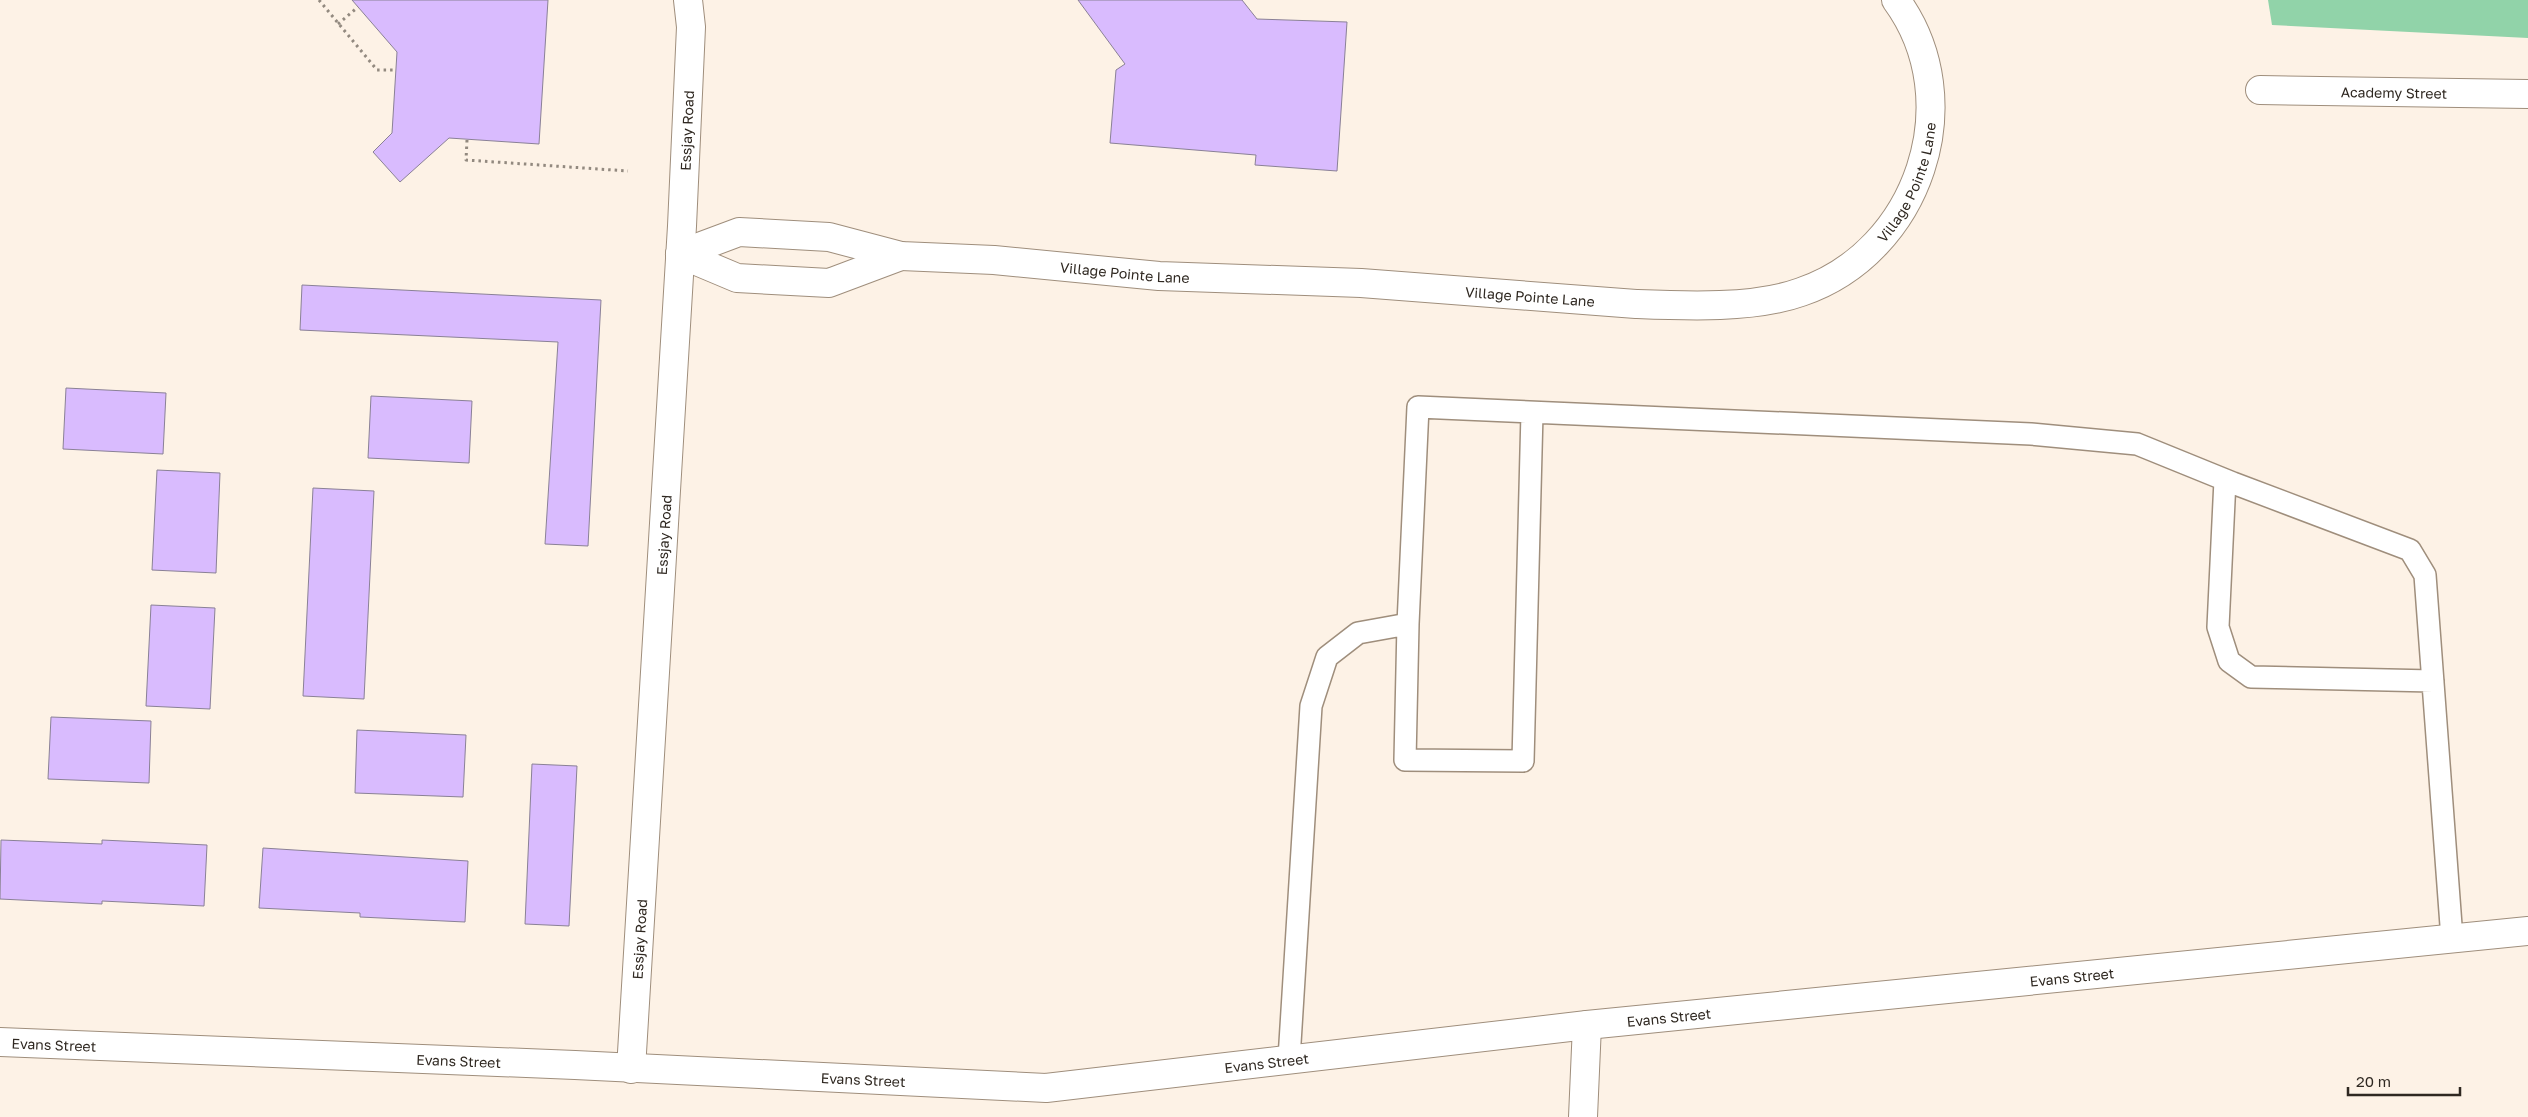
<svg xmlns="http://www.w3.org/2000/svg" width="2528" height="1117" font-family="'Golos Text',sans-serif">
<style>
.green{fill:#91d3a9}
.building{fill:#d9bbfe;stroke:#8a8196}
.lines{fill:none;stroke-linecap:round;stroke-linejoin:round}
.service-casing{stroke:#9f8e7c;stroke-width:24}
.minor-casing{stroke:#9f8e7c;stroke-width:30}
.tertiary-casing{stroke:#9f8e7c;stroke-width:30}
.path{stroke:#92897f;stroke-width:3;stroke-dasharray:2.5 4;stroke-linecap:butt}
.service{stroke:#fff;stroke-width:21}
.minor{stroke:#fff;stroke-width:28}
.tertiary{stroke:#fff;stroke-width:28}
.labels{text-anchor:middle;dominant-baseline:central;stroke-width:4;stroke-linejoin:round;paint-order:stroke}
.street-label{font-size:14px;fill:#2f2821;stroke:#fdf2e6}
</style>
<rect width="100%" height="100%" fill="#fdf2e6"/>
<path class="green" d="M2268 0H2528V38L2272 25Z"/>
<path class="building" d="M352 0H548L539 144 449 138 400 182 373 152 392 133 397 52Z
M1078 0H1242L1257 19 1347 22 1337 171 1255 165 1256 155 1110 143 1116 70 1125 64Z
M302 285 601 300 588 546 545 544 558 342 300 330Z
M66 388 166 393 163 454 63 449Z
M371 396 472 401 469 463 368 458Z
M157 470 220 473 216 573 152 570Z
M313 488 374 491 364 699 303 696Z
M151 605 215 608 210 709 146 706Z
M51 717 151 721 149 783 48 779Z
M357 730 466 735 463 797 355 793Z
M532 764 577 766 569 926 525 924Z
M1 840 102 844V840L207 845 204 906 102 901V904L0 899Z
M263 848 468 861 465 922 360 917V913L259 908Z"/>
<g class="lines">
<g class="service-casing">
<path id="service" d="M2225 480 2218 627 2229 661 2251 677 2433 681
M1408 624 1405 760 1523 761 1532 413
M1289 1059 1311 706 1327 657 1358 633 1408 624 1418 407 2031 434 2137 444 2233 483 2410 550 2425 575 2452 939"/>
</g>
<g class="minor-casing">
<g id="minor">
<path id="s1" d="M2260 90 2528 94"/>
<path id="s2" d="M680 254 739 232 829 237 901 256 994 260 1159 276 1361 283 1636 304C1685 306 1754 309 1801 292 1919 252 1970 101 1896 0"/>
<path d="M680 254 737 278 829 283 901 256"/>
<path id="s3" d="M631 1069 682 226 691 27 688 0"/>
<path d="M1583 1117 1587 1025"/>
</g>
</g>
<g class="tertiary-casing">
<g id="tertiary">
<path id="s4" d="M0 1042 575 1065 1046 1088 1587 1025 2528 931"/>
</g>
</g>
<path class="path" d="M319 0 377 70H396
M338 24 358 7
M467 140 466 160 628 171"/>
<use href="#service" class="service"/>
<use href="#minor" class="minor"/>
<use href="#tertiary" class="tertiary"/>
</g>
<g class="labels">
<g class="street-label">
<text stroke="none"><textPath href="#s1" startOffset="134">Academy Street</textPath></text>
<text stroke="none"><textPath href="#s3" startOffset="940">Essjay Road</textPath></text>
<text stroke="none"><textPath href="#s2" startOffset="1291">Village Pointe Lane</textPath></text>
<text stroke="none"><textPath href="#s2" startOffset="452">Village Pointe Lane</textPath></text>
<text stroke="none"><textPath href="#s2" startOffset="858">Village Pointe Lane</textPath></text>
<text stroke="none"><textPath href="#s3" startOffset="535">Essjay Road</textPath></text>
<text stroke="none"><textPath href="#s3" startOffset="130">Essjay Road</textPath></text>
<text stroke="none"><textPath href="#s4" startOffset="2079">Evans Street</textPath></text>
<text stroke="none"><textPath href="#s4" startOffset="1674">Evans Street</textPath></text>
<text stroke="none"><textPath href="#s4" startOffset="54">Evans Street</textPath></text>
<text stroke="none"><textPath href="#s4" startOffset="459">Evans Street</textPath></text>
<text stroke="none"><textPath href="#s4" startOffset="1269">Evans Street</textPath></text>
<text stroke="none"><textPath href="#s4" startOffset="864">Evans Street</textPath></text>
</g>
</g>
<path d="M2348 1087v8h112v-8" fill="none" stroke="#2f2821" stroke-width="2.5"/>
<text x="2356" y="1087" font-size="15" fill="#2f2821" stroke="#fdf2e6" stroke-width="4" paint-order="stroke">20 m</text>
</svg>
